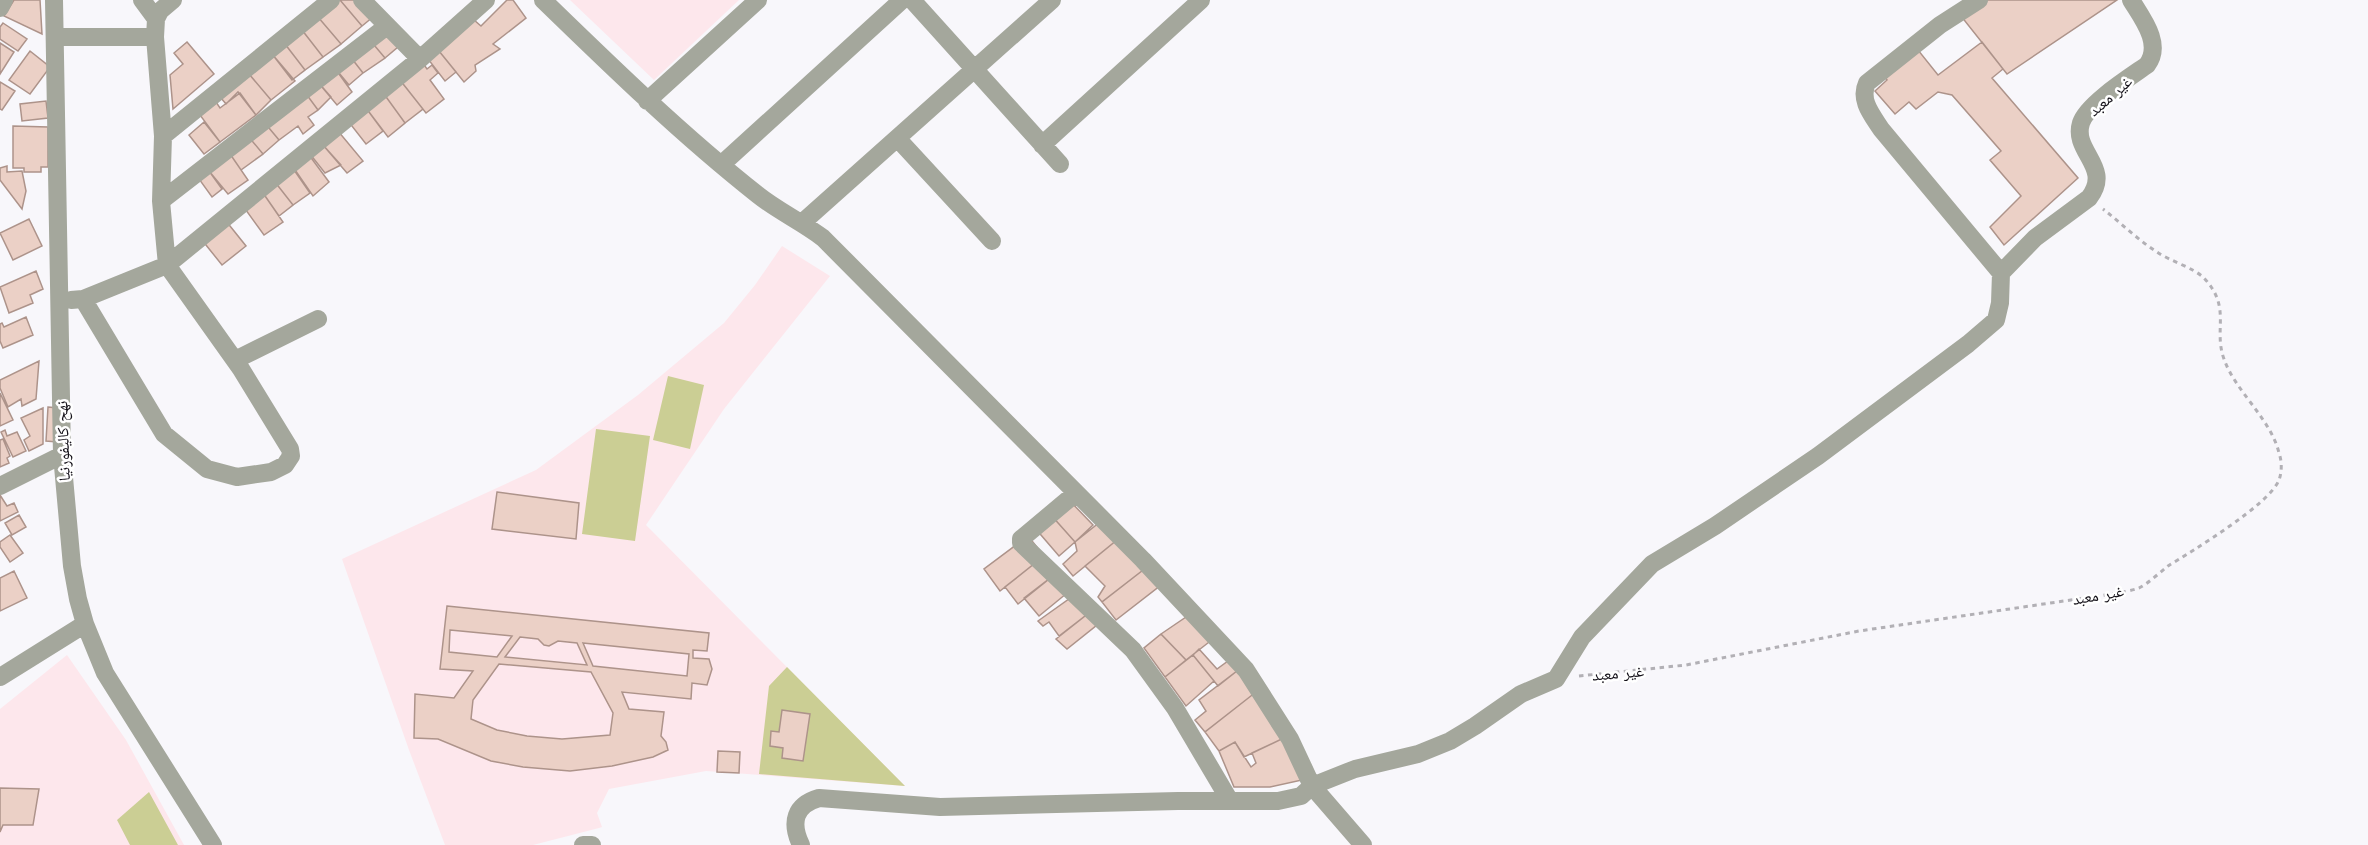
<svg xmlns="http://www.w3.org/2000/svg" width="2368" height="845" font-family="'Work Sans','Noto Naskh Arabic',sans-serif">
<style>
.education{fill:#fde7ec}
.green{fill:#cbce94}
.building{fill:#ebd0c6;stroke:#ad938a;stroke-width:1.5;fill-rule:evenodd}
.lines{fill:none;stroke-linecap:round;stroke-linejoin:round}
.path{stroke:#b2b0b5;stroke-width:3;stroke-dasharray:4.5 4.5;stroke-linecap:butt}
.minor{stroke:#a4a79c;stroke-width:18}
.labels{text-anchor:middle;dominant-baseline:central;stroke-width:5;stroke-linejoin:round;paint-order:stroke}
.street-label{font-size:16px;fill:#141119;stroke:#fff}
</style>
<rect width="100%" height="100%" fill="#f8f7fb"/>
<path class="education" d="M570 0H739L654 80Z
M782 246 830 276 724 409 646 525 905 786 706 771 609 789 597 813 602 827 599 828 533 845H445L409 750 342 559 536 470 638 395 724 323 755 285Z
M67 655 126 740 184 845H0V709Z"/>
<path class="green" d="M668 376 704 385 690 449 653 440Z
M596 429 650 436 635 541 582 534Z
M787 667 905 786 759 774 769 686Z
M149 792 178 845H130L117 820Z"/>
<path class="building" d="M14 0H40L42 34 4 16Z
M337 0H340L362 26 341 44 318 17Z
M340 0H369L379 12 362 26Z
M507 0H513L526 18 493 44 500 49 475 65 476 71 464 82 439 51 474 20 481 26Z
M1974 0H2117L2007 74 1957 11Z
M318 17 341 44 323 57 302 30Z
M390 20 405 41 385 58 369 39Z
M3 23 27 39 18 51 0 39V27Z
M302 30 323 57 305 70 285 44Z
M369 39 385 58 363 73 349 55Z
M187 42 214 74 173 109 170 75 183 64 174 53Z
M1982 42 2003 69 1992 78 2078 178 2004 245 1990 227 2021 196 1990 160 2001 151 1952 95 1938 92 1916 109 1909 102 1895 114 1875 91 1887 80 1885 77 1918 50 1938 75Z
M0 43 14 52 0 74Z
M285 44 305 70 292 80 272 54Z
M30 51 50 67 30 94 9 80Z
M439 51 456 72 445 81 428 59Z
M272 54 295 81 271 100 249 74Z
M349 55 363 73 349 85 334 67Z
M422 62 427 69 432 65 438 73 430 80 444 99 426 113 400 80Z
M334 67 352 92 337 105 317 81Z
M249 74 271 100 256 115 238 92 226 104 221 98Z
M400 80 423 109 405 123 384 94Z
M317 81 331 97 318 110 304 91Z
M0 82 15 91 2 110 0 109Z
M304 91 318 110 308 117 314 125 303 134 298 126 279 140 264 122Z
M240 93 256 115 220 142 197 111 214 99 220 108Z
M384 94 405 123 388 137 366 108Z
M46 101 48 118 22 121 20 104Z
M366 108 383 131 366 144 348 121Z
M204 122 220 142 204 154 189 135Z
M264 122 279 140 263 154 248 136Z
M13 126 48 127V167H41V172H24V168H13Z
M338 131 363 161 347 173 323 145Z
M248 136 263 154 241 170 228 151Z
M323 145 341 165 325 173 310 154Z
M228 151 248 180 228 194 209 171Z
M309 155 329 182 313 196 293 167Z
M7 166V172L22 171 26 191 22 209 0 180V168Z
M292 167 310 193 293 205 275 182Z
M209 171 222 189 212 197 199 179Z
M275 182 293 205 279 216 263 193Z
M263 193 283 222 264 235 243 206Z
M29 219 42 246 13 260 0 233Z
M226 221 246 246 222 265 202 240Z
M36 271 43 289 30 295 33 303 9 313 0 287Z
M26 317 33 335 3 348 0 341V324L2 323 4 327Z
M39 361 36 399 22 406 21 399 8 407 0 388V380Z
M0 393 13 420 0 426Z
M48 407 58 408 57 442 46 441Z
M43 408V444L29 451 24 440 30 436 21 418Z
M5 430 7 436 17 432 26 451 13 457 1 432Z
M3 439 10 456 7 458 9 463 0 467V440Z
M497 492 579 503 576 539 492 529Z
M0 495 7 506 14 503 18 512 0 521Z
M1069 500 1093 525 1075 542 1051 515Z
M19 515 26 527 12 535 5 523Z
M1051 515 1075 542 1059 556 1035 528Z
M1100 522 1117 540 1073 576 1063 564 1077 551 1075 542Z
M10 535 23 553 10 562 0 547V542Z
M1028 536 1044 556 1000 591 984 569Z
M1117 540 1147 567 1102 602 1098 597 1105 586 1085 566Z
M1044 556 1058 572 1018 604 1005 587Z
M1147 567 1161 585 1116 620 1102 602Z
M14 571 27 598 0 611V578Z
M1058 572 1072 589 1039 616 1024 598Z
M1076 594 1094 609 1059 636 1049 622 1043 626 1038 621Z
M447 606 709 633 707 651 693 650V658L709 659 712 669 707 685 692 683 691 699 622 692 629 709 664 712 661 736 666 742 668 750 653 757 612 766 570 771 523 767 491 761 438 739 414 738 415 694 454 698 473 671 440 669ZM450 630 512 636 497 657 449 652ZM520 637 538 639 544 645 549 646 558 641 577 643 587 665 505 657ZM583 643 689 654 687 676 593 666ZM499 664 591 672 613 713 610 735 562 739 527 736 497 730 471 719 473 700Z
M1094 609 1102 621 1067 649 1056 639Z
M1192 613 1213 639 1186 660 1161 634Z
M1161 634 1186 660 1165 677 1144 648Z
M1199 649 1217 669 1228 661 1237 671 1218 686 1193 655Z
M1193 655 1214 681 1186 706 1165 677Z
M1237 671 1256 692 1205 732 1195 720 1206 711 1199 700Z
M1256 692 1286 737 1244 757 1235 742 1219 751 1205 732Z
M782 710 810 714 803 761 782 758 783 748 770 746 771 731 779 732Z
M1286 737 1302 780 1270 787H1234L1219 751 1235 742 1251 767 1256 763 1252 753Z
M718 751 740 752 739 773 717 772Z
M0 788 39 789 33 825H3L0 832Z"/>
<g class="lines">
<path class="path" d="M1579 676 1686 665 1859 631 2112 594C2121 592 2131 591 2139 588 2149 583 2159 573 2168 566 2192 551 2269 505 2279 480 2282 472 2282 461 2279 453 2271 419 2235 391 2224 359 2213 329 2232 308 2204 278 2194 268 2170 261 2157 252 2138 240 2121 223 2103 209"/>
<path class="minor" d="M54 0 62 455 72 566 78 599 85 624 105 673 213 845
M142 0 156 19
M362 0 420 59
M543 0C613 68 682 135 758 195 778 211 802 222 823 238L1143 560 1246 670 1290 739 1312 786 1363 845
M912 0 1060 164
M1979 0 1940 25 1867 83C1859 100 1872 115 1881 129L2001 273
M0 8 4 0
M55 37H155
M647 101 758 0
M163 136 331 0
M897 138 992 241
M1042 145 1201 0
M722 164 902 0
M161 201 387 26
M803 222 1052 0
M83 299 164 434 207 469 237 477 271 472 285 465 291 456 290 449 241 369 167 265 161 201 163 136 155 37 156 19 160 11 173 0
M71 300 83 299 167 265 420 59 486 0
M235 360 318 319
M0 486 62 455
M1076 493 1021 539V543L1133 650 1175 708 1230 801
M0 677 85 624
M583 845H592
M801 845C790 822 795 805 819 798L940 807 1178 801H1278L1301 796 1312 786 1355 769 1418 754 1450 741 1475 726 1521 694 1556 679 1582 637 1652 564 1715 526 1818 456 1968 344 1996 320 2000 303 2001 273 2035 238 2089 198C2113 167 2072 152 2081 123 2087 104 2130 77 2147 65 2163 44 2142 18 2131 0"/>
</g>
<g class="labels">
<g class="street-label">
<text transform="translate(2110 96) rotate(-41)">غير معبد</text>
<text transform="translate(63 441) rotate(-92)">نهح كاليفورنيا</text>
<text transform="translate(2098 595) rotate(-10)">غير معبد</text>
<text transform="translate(1618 673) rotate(-5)">غير معبد</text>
</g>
</g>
</svg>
